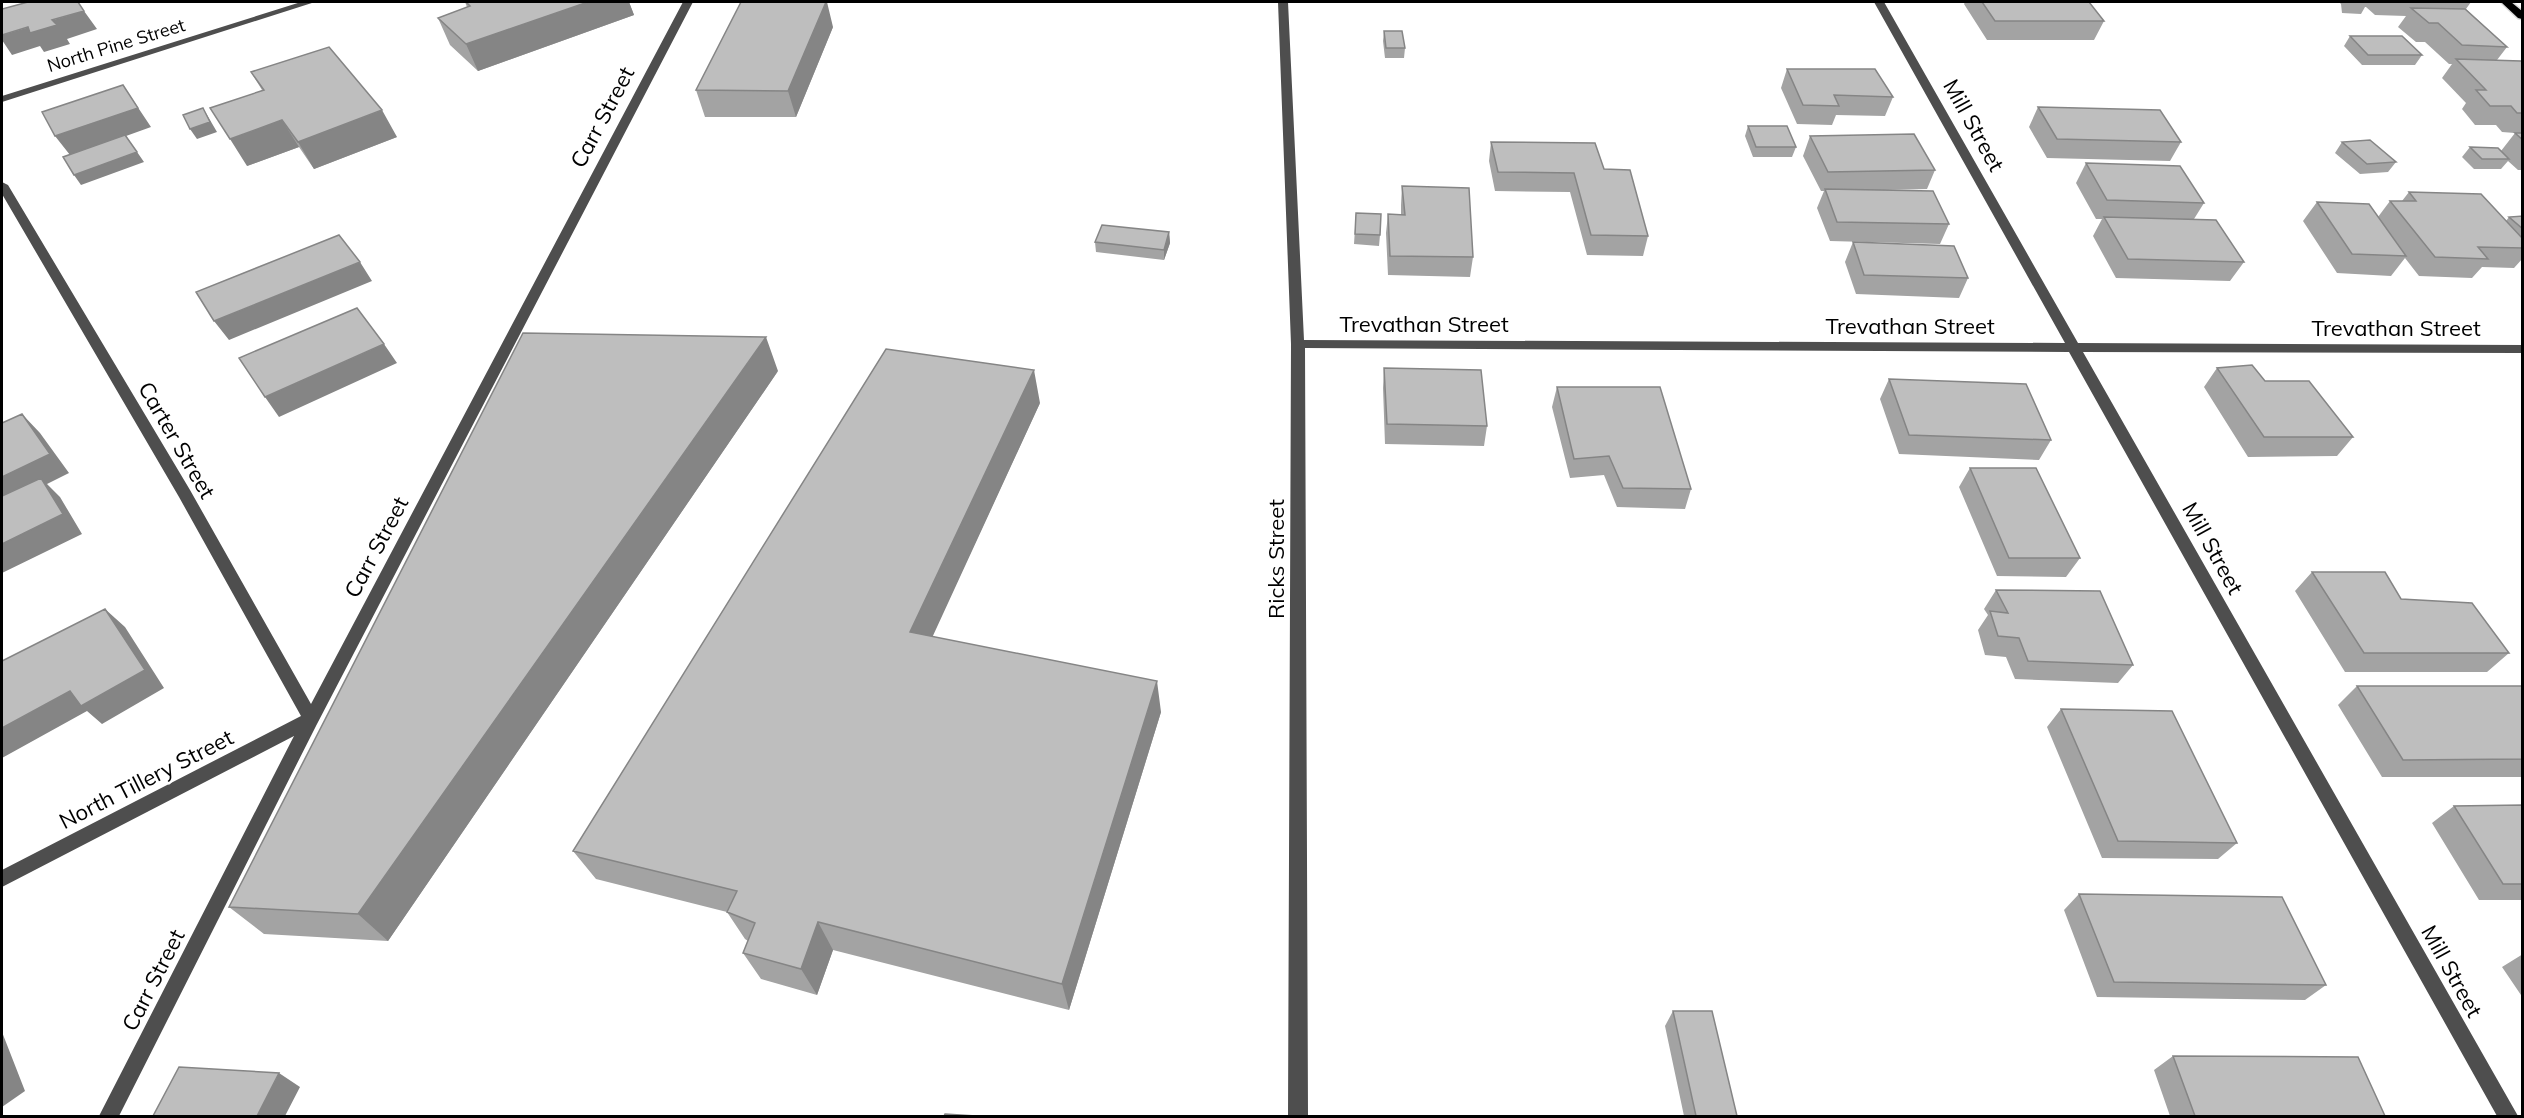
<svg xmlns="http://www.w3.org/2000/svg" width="2524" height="1118" font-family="Mulish,sans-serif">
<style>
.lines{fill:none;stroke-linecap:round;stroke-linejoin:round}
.major-casing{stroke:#dbdbdb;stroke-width:3}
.minor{fill:#4e4e4e;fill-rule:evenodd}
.major{fill:#000;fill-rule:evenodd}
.wall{fill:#a3a3a3}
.shaded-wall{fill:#858585}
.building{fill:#bebebe;stroke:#858585;stroke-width:1.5}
.labels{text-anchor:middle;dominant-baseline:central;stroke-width:4.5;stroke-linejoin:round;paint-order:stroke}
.far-street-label{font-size:18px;fill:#000;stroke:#fff}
.street-label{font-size:22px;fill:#000;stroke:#fff}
</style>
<rect width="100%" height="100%" fill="#fff"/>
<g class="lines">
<g class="major-casing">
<path id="major" d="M2501 2H2511L2522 11V19L2518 18Z"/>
</g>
<path class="minor" d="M301 2H315L2 102V96Z
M683 2H693L317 724 119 1116H99L294 736 2 887V870L301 716 179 497 2 194V182L8 185 190 490 311 704Z
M1278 2H1288L1304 340 2065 343 1874 2H1884L2078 343 2522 345V353L2083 352 2518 1116H2497L2069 352 1305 348 1308 1116H1288L1291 344Z"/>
<use href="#major" class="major"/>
</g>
<path class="wall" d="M465 2H629L634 15 478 71 450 45 438 18 467 7Z
M1965 2H2089L2104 21 2094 40H1987L1964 4Z
M2339 2H2471L2466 9 2507 47 2497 60 2523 62V170H2518L2508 161 2501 169H2474L2462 157 2470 147 2501 151 2515 133 2502 132 2496 125H2475L2462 109 2466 103 2442 78 2452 64H2449L2425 42H2416L2398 27 2406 16 2375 15 2366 7H2365L2361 14 2342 13 2341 4Z
M833 27 796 117H705L696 90Z
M1384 31 1405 48 1404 58H1385L1383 41Z
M2350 36 2422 55 2415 65H2362L2344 46Z
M1787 69 1893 97 1885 116 1836 115 1832 125 1797 124 1781 88Z
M251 72 397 137 314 169 299 147 247 166 262 90Z
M2038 107 2181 142 2170 161 2047 158 2029 127Z
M1748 126 1796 147 1792 157H1753L1745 136Z
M1810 136 1935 170 1927 189 1884 190 1949 224 1940 244 1830 241 1817 208 1824 191H1821L1803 156Z
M1491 142 1604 169 1648 236 1643 256 1587 255 1570 192 1495 191 1489 161Z
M2342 142 2396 162 2388 172 2360 174 2335 153Z
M2086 163 2204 203 2194 219 2244 262 2230 281 2116 278 2093 236 2102 219H2096L2076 183Z
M1402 186 1473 257 1470 277 1388 275 1386 233 1388 214 1401 215V205Z
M2409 192 2506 221 2509 217 2523 216V258L2514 268 2482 267 2472 278 2419 276 2405 258 2391 276 2337 273 2303 221 2317 202 2378 217 2390 201H2402Z
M1356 213 1380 235 1379 246 1354 244Z
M1169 232 1170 243 1164 260 1096 252 1095 242Z
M1853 242 1968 278 1959 298 1856 294 1845 262Z
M1384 368 1487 426 1484 446 1385 444 1383 388Z
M2217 368 2265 381 2353 437 2337 456 2248 457 2204 387Z
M778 371 388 941 264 934 229 907Z
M1889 379 2051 440 2039 460 1899 454 1880 399Z
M1557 387 1691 489 1685 509 1617 507 1604 475 1570 478 1552 407Z
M1040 403 932 636 1161 712 1069 1010 833 950 817 995 761 979 743 953 748 941 745 939 727 912 596 879 573 851Z
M1970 468 2080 558 2066 577 1997 576 1959 487Z
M2312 572 2401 599 2509 653 2487 672H2345L2295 591Z
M1996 590 2133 665 2118 683 2015 679 2006 657 1985 655 1978 630 1988 615 1984 609Z
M2357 686H2523V777H2382L2338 705Z
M2061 709 2237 843 2218 859 2102 858 2047 727Z
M2523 805V900H2479L2432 823 2454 806Z
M2079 894 2326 985 2305 1000 2097 997 2064 910Z
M2523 954V998L2502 967Z
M1673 1011 1737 1116H1684L1665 1026Z
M2173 1056 2385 1116H2170L2154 1070Z"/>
<path class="shaded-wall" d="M588 2H629L634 15 478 71 466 44Z
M826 2H827L833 27 796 117 788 91Z
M84 11 97 29 67 39 70 44 44 52 40 46 12 55 2 40V35Z
M123 85 151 127 126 136 144 162 81 185 74 175 70 155 55 136Z
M203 108 217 132 197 139 190 129Z
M382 110 397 137 314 169 298 142Z
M282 120 299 147 247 166 230 139Z
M1169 232 1170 243 1164 260V250Z
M360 262 372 281 229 340 214 321Z
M766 337 778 371 388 941 358 914Z
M384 344 397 363 279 417 265 397Z
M1034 370 1040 403 920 664 910 632Z
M22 414 40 433 69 473 47 484 60 497 82 534 2 573V477Z
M105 609 125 627 164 688 102 724 87 711 2 758V728L70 691Z
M1157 681 1161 712 1069 1010 1062 984Z
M818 922 833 950 817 995 801 969Z
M2 1032 25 1091 2 1107Z
M279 1073 300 1087 285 1116H257Z"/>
<path class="building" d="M28 2H78L84 11 52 20 57 25 30 33 28 27 2 35V9Z
M466 2H588L466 44 438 18 470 6Z
M741 2H826L788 91 696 90Z
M1982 2H2089L2104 21H1995Z
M2411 8 2465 9 2507 47 2462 45 2438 23H2429Z
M1384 31H1402L1405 48H1386Z
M2350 36H2402L2422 55H2368Z
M329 47 382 110 298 142 282 120 230 139 210 108 264 90 251 72Z
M2456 59 2521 61 2523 62V113H2517L2511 106H2490L2476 90H2486Z
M1787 69H1875L1893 97 1834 95 1839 106 1803 105Z
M123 85 138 108 55 136 42 112Z
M2038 107 2160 110 2181 142 2057 139Z
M203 108 210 122 190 129 183 115Z
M1748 126H1787L1796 147H1756Z
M2515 133H2523V140Z
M1914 134 1935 170 1828 172 1810 136Z
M125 135 137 152 74 175 63 157Z
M2370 140 2396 162 2367 164 2342 142Z
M1491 142 1595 143 1604 169 1630 170 1648 236 1591 235 1574 173 1498 172Z
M2470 147 2498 148 2509 159H2482Z
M2086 163 2180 166 2204 203 2107 200Z
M1402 186 1469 188 1473 257 1390 256 1388 214 1405 215Z
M1825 189 1933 191 1949 224 1837 222Z
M2409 192 2481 194 2523 239V248L2478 247 2488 259 2435 257 2390 201H2416Z
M2317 202 2369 204 2406 256 2352 254Z
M1356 213 1381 214 1380 235 1355 234Z
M2523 216V229L2509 217Z
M2104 217 2216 220 2244 262 2128 259Z
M1102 225 1169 232 1164 250 1095 242Z
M339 235 360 262 214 321 196 292Z
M1853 242 1954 246 1968 278 1864 275Z
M357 308 384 344 265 397 239 358Z
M523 333 766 337 358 914 229 907Z
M886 349 1034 370 910 632 1157 681 1062 984 818 922 801 969 743 953 755 923 727 912 737 891 573 851Z
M2252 365 2265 381H2309L2353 437H2264L2217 368Z
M1384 368 1481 370 1487 426 1387 424Z
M1889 379 2026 384 2051 440 1909 435Z
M1557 387H1660L1691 489 1623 488 1609 456 1574 459Z
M22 414 50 454 2 477V423Z
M1970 468H2036L2080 558H2009Z
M41 478 63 514 2 544V496Z
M2312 572H2385L2401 599 2472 603 2509 653H2364Z
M1996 590 2100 591 2133 665 2028 661 2019 638 1998 636 1990 611 2008 613Z
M105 609 145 670 81 706 70 691 2 728V661Z
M2357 686H2523V759L2403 760Z
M2061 709 2172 711 2237 843 2118 841Z
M2523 805V884H2503L2454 806Z
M2079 894 2282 897 2326 985 2114 982Z
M1673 1011H1712L1737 1116H1696Z
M2173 1056 2358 1057 2385 1116H2195Z
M179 1067 279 1073 257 1116H153Z
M945 1114 976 1116H944Z"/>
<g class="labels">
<g class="far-street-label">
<text transform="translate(116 45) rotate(-17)">North Pine Street</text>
</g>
<g class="street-label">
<text transform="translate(602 117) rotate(-62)">Carr Street</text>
<text transform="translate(1974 125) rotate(61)">Mill Street</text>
<text x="1424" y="324">Trevathan Street</text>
<text x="1910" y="326">Trevathan Street</text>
<text x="2396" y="328">Trevathan Street</text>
<text transform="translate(177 440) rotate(60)">Carter Street</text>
<text transform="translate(376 547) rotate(-62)">Carr Street</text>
<text transform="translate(2213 548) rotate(61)">Mill Street</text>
<text transform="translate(1276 559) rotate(-90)">Ricks Street</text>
<text transform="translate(146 779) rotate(-27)">North Tillery Street</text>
<text transform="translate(2452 971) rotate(61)">Mill Street</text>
<text transform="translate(153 980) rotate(-63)">Carr Street</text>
</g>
</g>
<rect width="2524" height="1118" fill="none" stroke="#000000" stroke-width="6"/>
</svg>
